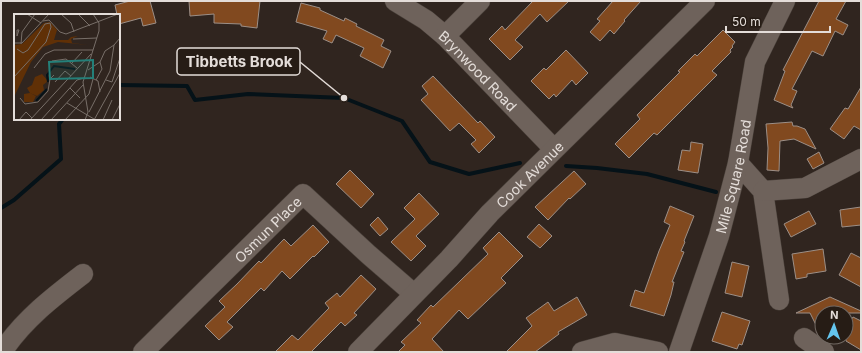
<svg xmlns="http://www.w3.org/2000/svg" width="862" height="353" font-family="Inter,sans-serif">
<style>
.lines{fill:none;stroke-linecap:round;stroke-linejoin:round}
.stream{stroke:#051218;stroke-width:4}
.building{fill:#81491f;stroke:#9c8f87}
.minor-casing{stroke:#49403a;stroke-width:21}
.minor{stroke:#6e625b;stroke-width:20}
.labels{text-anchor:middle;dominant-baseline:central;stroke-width:3;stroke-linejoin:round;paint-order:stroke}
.street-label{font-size:14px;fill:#e4ddd9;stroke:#261c15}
.inset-river{fill:none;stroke:#051218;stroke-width:2}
.inset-road{fill:none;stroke:#786f69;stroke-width:1}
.view{fill:#248079;fill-opacity:0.15;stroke:#248079;stroke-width:2}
.inset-edge{fill:none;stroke:#e4ddd9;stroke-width:2}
.leader{fill:none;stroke:#e4ddd9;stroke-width:1.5}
.callout-dot{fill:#e4ddd9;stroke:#261c15;stroke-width:1.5}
.callout{fill:#261c15;stroke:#e4ddd9;stroke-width:1.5}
.callout-label{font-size:15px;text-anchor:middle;font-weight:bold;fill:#e4ddd9}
</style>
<rect width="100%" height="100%" fill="#30251f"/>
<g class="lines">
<path class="stream" d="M119 85 187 86 195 100 248 94 344 98 402 121 430 162 469 174 520 163
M566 166 597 168 647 174 716 192
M1 208 14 200 61 159 59 124 63 119"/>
</g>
<path class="building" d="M130 1H150L156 23 143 26 141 18 119 24V15H117L115 5Z
M189 1H260L257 28 241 26V24L214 23V14L190 16Z
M533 1H569L547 22 540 14 515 40 523 47 510 60 489 39 502 26 505 30Z
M613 1H641L624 20 625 21 614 34 610 30 600 41 590 32 600 21 597 19Z
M819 1H846L836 19 848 25 843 35 835 31 823 56 812 51 792 89 797 91 791 105 793 108 774 100 785 71 783 70Z
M301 3 320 8V10L344 21 345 18 357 24 356 26 384 40 381 46 391 51 383 68 360 56 364 48 336 35 332 43 323 39 327 31 296 22Z
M723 30 735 42 732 46 733 47 730 50 731 52 712 71 717 75 657 135 654 133 629 158 615 144 640 119 637 115 680 72 678 71 695 54 697 56Z
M566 50 588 73 576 85 572 80 556 97 554 94 549 99 531 81 544 68 546 70Z
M433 76 478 123 480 121 495 137 479 153 471 144 476 140 459 123 450 131 421 100 428 94 422 86Z
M861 87V130L854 126 844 139 830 129 845 108 848 109Z
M792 122 793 126H797L805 129 816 149 794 139 780 141 779 171 767 170 768 148 766 124Z
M691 142 703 144 698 173 678 170 682 150 690 151Z
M819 152 824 163 813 169 807 159Z
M350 170 374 194 361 208 336 184Z
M574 171 586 184 570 199 569 198 548 220 535 207Z
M419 193 439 214 416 236 426 246 411 261 391 242 415 219 404 208Z
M670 206 694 216 684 241 685 242 681 251 684 252 672 282H674L671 295 664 316 630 306 635 290 644 293 659 251 670 225 664 222Z
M861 207V225L842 227 840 210Z
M809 211 816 224 791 237 784 224Z
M378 217 388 229 380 236 370 225Z
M539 224 552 236 540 248 527 237Z
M313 225 329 242 314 257 313 256 290 279 282 271 264 291 261 288 227 322 233 327 219 340 205 326 225 307 219 301 237 284 259 261 261 263 284 239 291 246Z
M499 232 523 256 501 278 506 283 468 319 459 310 432 339 444 352H398L405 345 401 342 421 323 417 320 431 305 433 307 488 254 483 248Z
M823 249 826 271 807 274V277L796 279 792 254Z
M851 253 861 258V287L839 275Z
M732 262 749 266 742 297 725 293Z
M361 275 376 289 354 313 357 315 345 326 341 322 311 352H275L292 335 298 340 329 308 325 303 337 293 340 297Z
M577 297 587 315 558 332 559 334 535 352H506L532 326 526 318 548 302 554 311Z
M830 297 861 311V313H822V337L810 313H796Z
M722 312 750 321 742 345 739 344 737 349 712 341Z
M853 317 861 321V350L846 341V328Z"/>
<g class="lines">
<g class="minor-casing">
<g id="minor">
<path id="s1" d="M395 1 426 20 445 36 554 149"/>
<path d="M445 36 480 1"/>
<path d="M738 163 763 191 779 300"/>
<path d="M763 191 805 188 861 159"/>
<path d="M804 338 824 352"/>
<path d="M2 352C23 320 53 297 83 274"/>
<path id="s2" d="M143 352 303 194 369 255 414 294"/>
<path id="s3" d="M358 352 449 259 490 213 705 1"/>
<path d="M582 352 615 343 658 352"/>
<path id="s4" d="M679 352 719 236 738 163 755 62 785 1"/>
</g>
</g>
<use href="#minor" class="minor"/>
</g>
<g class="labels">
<g class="street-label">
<text stroke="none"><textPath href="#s1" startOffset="109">Brynwood Road</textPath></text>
<text stroke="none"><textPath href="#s3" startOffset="247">Cook Avenue</textPath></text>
<text stroke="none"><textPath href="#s4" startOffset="184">Mile Square Road</textPath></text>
<text stroke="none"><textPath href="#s2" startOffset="175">Osmun Place</textPath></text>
</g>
</g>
<g transform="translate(14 14)">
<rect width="106" height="106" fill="#30251f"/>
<path d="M36 8 43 16 40 26H54L57 23 64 22 57 25 58 29 74 31 44 28 29 33 17 48 0 83V31L8 30 30 9ZM28 60 34 67 29 71 24 68 29 71 30 76 23 82 16 79 22 82 19 88H10V80L16 79 13 74 18 71 21 63Z" fill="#603006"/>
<path class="inset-river" d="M34 68 33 61 40 52 61 55M22 87 33 75"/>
<path class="inset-road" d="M13 0 27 9M47 0 57 9 60 18M64 0 76 12M29 7 35 6 46 18 52 20 104 0M3 16H5L3 22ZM59 25 83 24M0 29H8L35 0M7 30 8 18 21 0M38 47 52 45 63 54M86 48 91 37 100 31M58 49 68 38M20 54 31 40 40 36H79M74 56 86 48M0 63 32 28 37 13 36 9 31 10 14 36 9 39 3 35M76 63 84 67 86 78M82 66 88 55 86 48M92 66 98 68 106 44M41 68 51 57 57 62M56 74 66 84M6 84 11 90 24 88 34 77 36 65 40 61M53 89 80 105M75 98 96 57 100 31 106 24M5 106 12 98 18 104M16 106 77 40M27 106 63 66 70 64M37 106 69 71M51 106 75 80 79 65M71 106 74 98 69 68 85 17V9L79 0M80 106 106 59M89 106 98 86M98 106 106 90"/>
<path class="view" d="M79 46V64L36 65 35 48Z"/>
<rect width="106" height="106" class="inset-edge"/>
</g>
<path class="leader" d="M344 98L300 62"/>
<circle class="callout-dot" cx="344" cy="98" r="4"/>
<rect class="callout" x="177" y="48" width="123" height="27" rx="4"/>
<g class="callout-label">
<text x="239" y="67">Tibbetts Brook</text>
</g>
<rect width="862" height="353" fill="none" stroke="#e4ddd9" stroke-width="4"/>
<g transform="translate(834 325) rotate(2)"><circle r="19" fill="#261c15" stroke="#726963"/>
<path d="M0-3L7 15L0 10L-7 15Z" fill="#64c5ee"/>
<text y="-6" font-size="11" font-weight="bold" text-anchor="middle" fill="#e4ddd9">N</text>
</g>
<path d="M726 26v6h104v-6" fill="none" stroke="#e4ddd9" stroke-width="2"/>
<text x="732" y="26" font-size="12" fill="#e4ddd9" stroke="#261c15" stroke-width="3" paint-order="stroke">50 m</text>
</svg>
